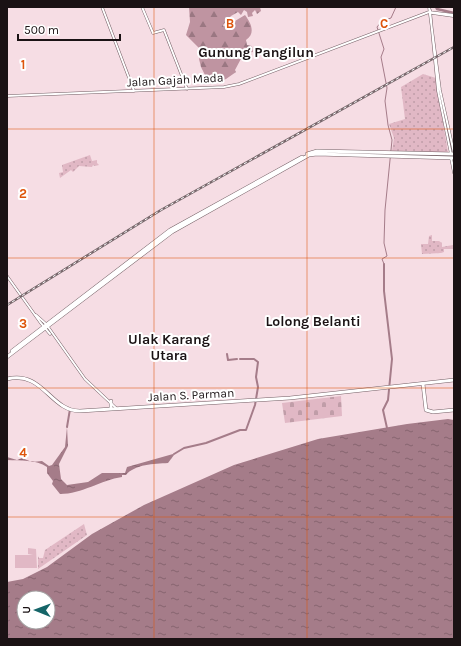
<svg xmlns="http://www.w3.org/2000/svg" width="461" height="646" font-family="Karla,sans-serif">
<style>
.grass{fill:url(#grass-dots)}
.forest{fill:url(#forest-firs)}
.cemetery{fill:url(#cemetery-stones)}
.pitch{fill:#e1b8c5}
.water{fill:url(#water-ripples);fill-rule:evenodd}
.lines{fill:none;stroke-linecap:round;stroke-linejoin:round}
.stream{stroke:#a57c89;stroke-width:1}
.canal{stroke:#a57c89;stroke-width:2}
.river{stroke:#a57c89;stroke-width:2.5}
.secondary-casing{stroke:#735e64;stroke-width:3}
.primary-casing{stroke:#735e64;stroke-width:4}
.secondary{stroke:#fff;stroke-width:2}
.primary{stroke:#fff;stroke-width:3}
.rail-casing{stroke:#78686c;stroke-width:2.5}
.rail{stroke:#fff;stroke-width:1;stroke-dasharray:3;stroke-linecap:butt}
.grid{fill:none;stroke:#de550c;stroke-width:1;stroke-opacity:0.55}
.labels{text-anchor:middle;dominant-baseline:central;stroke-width:4;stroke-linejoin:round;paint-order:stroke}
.street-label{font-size:12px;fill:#1a1214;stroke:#fff}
.quarter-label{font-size:14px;font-weight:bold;fill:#1a1214;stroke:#fff}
.grid-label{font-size:13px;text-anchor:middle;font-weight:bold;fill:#de550c;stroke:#fff;stroke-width:4;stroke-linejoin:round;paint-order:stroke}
</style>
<defs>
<pattern id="grass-dots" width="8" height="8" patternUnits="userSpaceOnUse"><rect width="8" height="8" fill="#e1b8c5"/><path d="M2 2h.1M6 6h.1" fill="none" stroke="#c09da8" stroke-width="1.8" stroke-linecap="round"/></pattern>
<pattern id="forest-firs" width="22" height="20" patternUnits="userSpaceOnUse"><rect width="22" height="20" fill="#bf94a1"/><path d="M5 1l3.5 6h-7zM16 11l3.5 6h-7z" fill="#9a7782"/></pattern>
<pattern id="cemetery-stones" width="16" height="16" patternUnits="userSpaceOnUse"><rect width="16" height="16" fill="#e1b8c5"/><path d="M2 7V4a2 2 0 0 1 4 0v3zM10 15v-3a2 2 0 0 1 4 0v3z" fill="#c09da8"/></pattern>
<pattern id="water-ripples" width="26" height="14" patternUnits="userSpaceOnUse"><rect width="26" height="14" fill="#a57c89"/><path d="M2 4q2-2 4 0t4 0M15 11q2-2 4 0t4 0" fill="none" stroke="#86646f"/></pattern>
</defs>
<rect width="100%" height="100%" fill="#f6dde4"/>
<path class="grass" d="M423 74 436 78 448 153 392 151 394 138 389 124 405 119 401 87Z
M90 155 92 161 97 160V163L99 165 95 166 93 165 92 167 79 166 73 172 71 170 60 178 59 173 63 172 62 165Z
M432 235V241H439L442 243V247L453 245 454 249H444V252L441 253 422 254 421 244H428L429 236Z
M84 524 87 535 38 569V556L39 558H43L45 550Z"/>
<path class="forest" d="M189 7H260L261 11 257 14 255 10 252 13 253 16 248 17 247 12 244 10 241 15 238 12 231 16 223 25 224 27 226 25 230 28 231 20 235 21 245 15C251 23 256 33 246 40L247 45 252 46 253 52 248 53 245 50 242 52 243 55 235 70 236 72 226 79 214 84 207 79 201 67 199 59 200 49 186 35 190 22Z"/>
<path class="cemetery" d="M341 396 342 416 285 423 282 403Z"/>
<path class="pitch" d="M28 548 36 549 37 568H15V555H33L28 554Z"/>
<path class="water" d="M448 419 454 420V639H7V582L23 579 47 567 92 534 144 505 234 465 318 439 407 424ZM24 598H48V622H24Z
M67 427 68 446 59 464 61 479 67 485 88 482 102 473H125L127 467 173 454 174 455 168 463C154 464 135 464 126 475H122V477C101 480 82 494 60 494L52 484 53 481 47 473V467C36 459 20 461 7 460V457L17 460 22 458 32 462 42 461 49 466 52 465 65 447Z"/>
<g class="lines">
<path class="stream" d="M384 264 382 259 387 256 384 243 385 210 392 140 388 125 385 101 387 88 381 57 384 49 377 27 382 21 391 18 396 7"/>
<path class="canal" d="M384 264V291L392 359 388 400 383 410 387 428
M227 354 228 360 237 359
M67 427 70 409
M174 454 184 448 206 443 240 430H246L255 405 258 387 256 377 258 362 254 359H240"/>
<path class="river" d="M436 7 437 9 454 13"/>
<g class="secondary-casing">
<path id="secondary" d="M102 7 134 91
M142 7 153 33 164 30 187 89
M429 7 440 90 454 153
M430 10 438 91 451 154
M432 13 453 16
M7 96 224 87 239 84 429 12 454 15
M451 158 454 173
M7 276 40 322 50 334
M36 315 46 324 85 379 116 408"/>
</g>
<g class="primary-casing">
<path id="primary" d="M307 154 317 151 454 154
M12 351 170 230 302 157
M7 357 172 232 309 155 317 154 454 158
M7 379C43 370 50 411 80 411L290 398 454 380
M423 384 426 410 433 412 454 410
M111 409V401"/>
</g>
<use href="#secondary" class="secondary"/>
<use href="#primary" class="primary"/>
<g class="rail-casing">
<path id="rail" d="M7 305 161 210 454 47"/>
</g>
<use href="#rail" class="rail"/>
</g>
<path class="grid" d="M154 7V639M307 7V639M7 129H454M7 258H454M7 388H454M7 517H454"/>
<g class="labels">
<g class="street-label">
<text transform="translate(175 80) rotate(-3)">Jalan Gajah Mada</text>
<text transform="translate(191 395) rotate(-3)">Jalan S. Parman</text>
</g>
<g class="quarter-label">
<text x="256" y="52">Gunung Pangilun</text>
<text x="313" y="321">Lolong Belanti</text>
<text x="169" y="339">Ulak Karang<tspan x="169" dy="16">Utara</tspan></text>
</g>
</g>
<g class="grid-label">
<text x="230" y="28">B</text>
<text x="384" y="28">C</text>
<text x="23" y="69">1</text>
<text x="23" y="198">2</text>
<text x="23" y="328">3</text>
<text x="23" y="457">4</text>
</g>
<rect width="461" height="646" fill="none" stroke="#1a1214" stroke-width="16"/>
<g transform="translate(36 610) rotate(271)"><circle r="19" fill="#ffffff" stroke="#a3a0a1"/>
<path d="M0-3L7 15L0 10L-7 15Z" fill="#156568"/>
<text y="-6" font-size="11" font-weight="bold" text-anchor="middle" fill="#1a1214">U</text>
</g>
<path d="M18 34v6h102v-6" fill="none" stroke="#1a1214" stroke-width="2"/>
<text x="24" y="34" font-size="12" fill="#1a1214" stroke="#ffffff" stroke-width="3" paint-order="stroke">500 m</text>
</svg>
